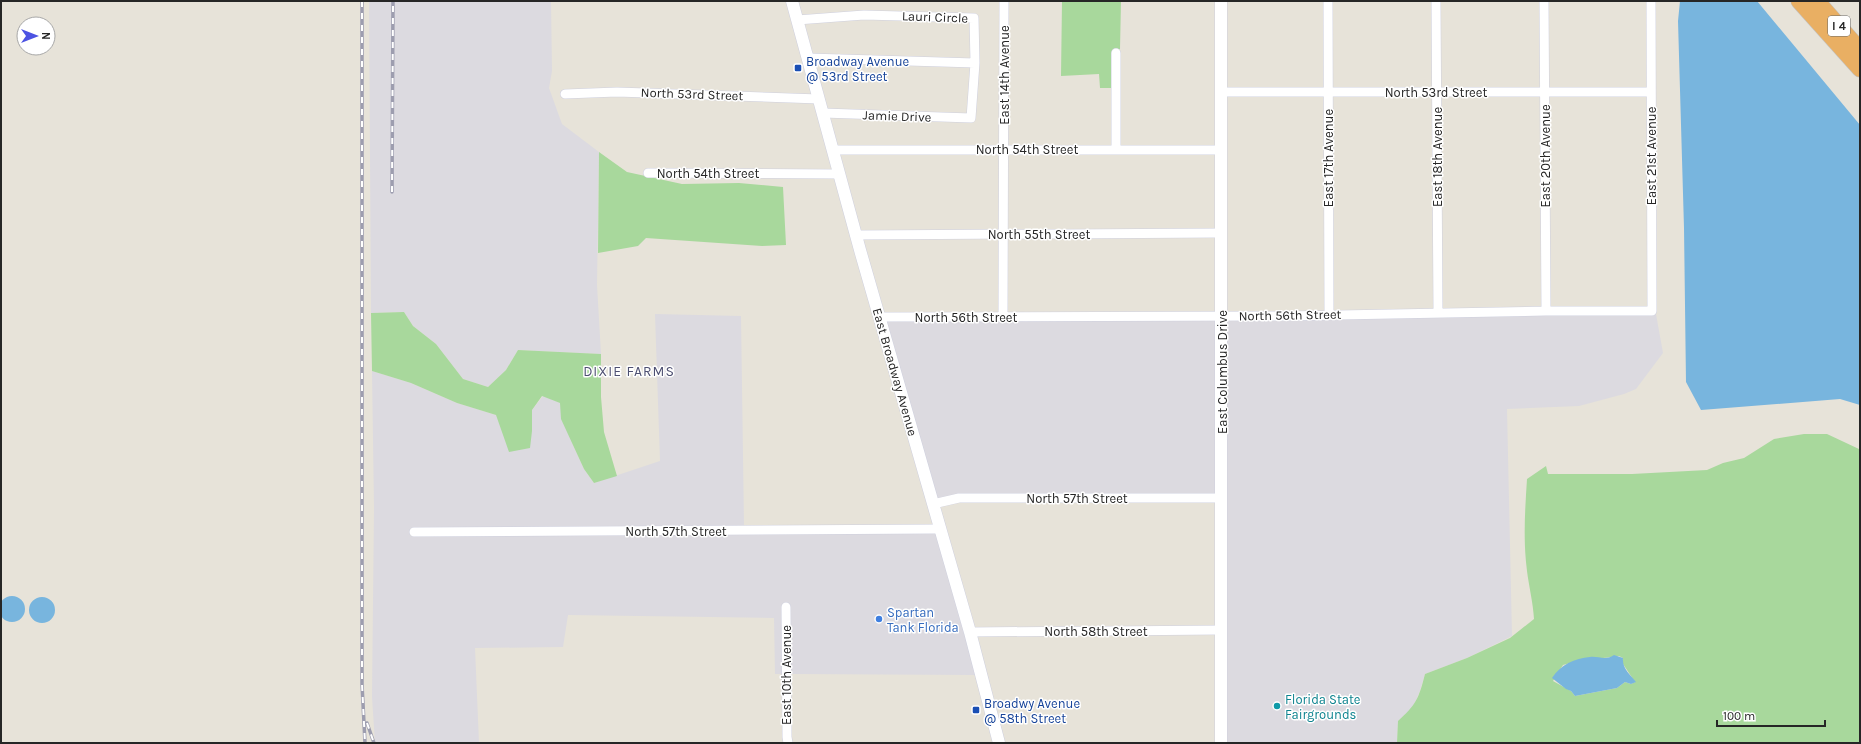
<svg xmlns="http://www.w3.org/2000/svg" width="1861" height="744" font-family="Karla,sans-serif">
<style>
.industrial{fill:#dcdae0}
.green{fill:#a8d89c;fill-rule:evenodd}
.water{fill:#78b5de}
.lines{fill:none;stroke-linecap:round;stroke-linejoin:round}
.street-casing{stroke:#cfd0de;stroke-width:10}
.secondary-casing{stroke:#cfd0de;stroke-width:13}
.highway-casing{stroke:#c2c2c2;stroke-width:17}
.street{stroke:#fff;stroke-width:9}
.secondary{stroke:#fff;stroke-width:12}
.highway{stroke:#e9af63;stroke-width:16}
.rail-casing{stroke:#9d9daf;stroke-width:3.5}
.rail{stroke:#fff;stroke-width:2;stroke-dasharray:6;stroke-linecap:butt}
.transit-dot{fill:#1a4fb4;stroke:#fff;stroke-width:1.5}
.shop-dot{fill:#3f7fe0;stroke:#fff;stroke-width:1.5}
.culture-dot{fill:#0f9aa8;stroke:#fff;stroke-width:1.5}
.labels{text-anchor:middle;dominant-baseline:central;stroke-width:3;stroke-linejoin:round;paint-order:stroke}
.shield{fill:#fff;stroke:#676767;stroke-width:1}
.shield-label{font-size:12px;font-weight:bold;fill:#262626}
.street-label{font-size:13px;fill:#262626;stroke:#fff}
.transit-label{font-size:13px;fill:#164399;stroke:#fff;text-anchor:start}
.shop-label{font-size:13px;fill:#366cbe;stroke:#fff;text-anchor:start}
.culture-label{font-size:13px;fill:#0d838f;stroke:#fff;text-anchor:start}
.neighbourhood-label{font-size:14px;letter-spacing:1px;fill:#4d4f71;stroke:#fff}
</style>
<rect width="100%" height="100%" fill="#e7e3d9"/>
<path class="industrial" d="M369 1H551L552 71 549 88 562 124 599 152 597 285 601 354 518 350 506 370 488 387 463 379 436 344 413 326 404 312 371 313Z
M655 314 741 316 744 526 410 528V536L744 534V535L936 533 977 675 791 674 790 604H782V674H775L774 618 568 615 563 647 475 648 479 743H375L372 697 374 508 372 371 411 383 457 403 496 415 532 431V410L543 396 561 403 573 445 584 469 594 483 660 461Z
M1656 314 1663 353 1636 389 1624 394 1579 406 1507 409 1512 636 1467 658 1425 674 1420 691 1413 707 1398 721 1397 743H1226V320Z
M1217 320 1218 494H959L935 499 886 321Z"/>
<path class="green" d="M1062 1H1121L1120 49 1112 50V88H1100L1099 74 1061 76Z
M599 152 627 172 682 184 739 183 783 187 786 245 762 246 646 238 638 246 598 253Z
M404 312 413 326 436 344 463 379 488 387 506 370 518 350 601 354V397L604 432 617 476 594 483 584 469 561 419 560 403 542 396 532 410V431L530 448 509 452 496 415 457 403 411 383 372 371 371 313Z
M1804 434H1827L1859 449 1860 743H1397L1398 721C1416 705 1419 698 1425 674L1467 658 1510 638 1534 619C1533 602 1529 587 1527 571 1523 540 1525 510 1527 479L1546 466 1548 474H1632L1707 470 1723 463 1744 458 1774 439ZM1619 656 1623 658V664L1635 682 1631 684 1625 682 1617 688 1575 696 1571 691 1553 681 1563 665C1582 659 1601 659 1619 656Z"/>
<path class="water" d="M1680 1H1757L1860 125V405L1840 399 1701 410 1686 382 1684 228 1678 21Z
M-1 609a13 13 0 1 1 26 0a13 13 0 1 1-26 0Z
M29 610a13 13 0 1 1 26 0a13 13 0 1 1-26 0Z
M1614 655 1623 658C1622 669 1630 674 1636 682L1631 684 1625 682 1617 688 1575 696 1571 691 1566 689 1552 678C1560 665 1575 658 1590 657 1599 656 1605 661 1614 655Z"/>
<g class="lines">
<g class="street-casing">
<path id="street" d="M1328 1 1329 315
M1436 1 1438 313
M1544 1 1546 311
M797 20 864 15 974 18 975 63 971 118 823 113
M1116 53V149
M808 58 975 63
M1222 92H1651
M565 94 617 92 819 99
M833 150H1222
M648 173 840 174
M856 235 1222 233
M880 317 1285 316 1546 311H1652L1651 1
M1003 317 1004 1
M933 504 959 498H1222
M414 532 939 529
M786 607 787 737 788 743
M970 632 1222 630"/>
</g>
<g class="secondary-casing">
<path id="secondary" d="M792 1 860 250 970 632 999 743
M1221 1V743"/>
</g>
<g class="highway-casing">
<path id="highway" d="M1799 1 1860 69
M1817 1 1860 50"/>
</g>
<use href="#street" class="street"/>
<use href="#secondary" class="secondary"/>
<use href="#highway" class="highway"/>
<g class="rail-casing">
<path id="rail" d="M362 1V684L365 743
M392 192 393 1
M367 723 374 743"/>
</g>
<use href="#rail" class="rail"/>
</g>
<g class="transit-dot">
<rect x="794" y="64" width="8" height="8" rx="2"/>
<rect x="972" y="706" width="8" height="8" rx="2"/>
</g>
<circle class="shop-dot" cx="879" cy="619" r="4"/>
<circle class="culture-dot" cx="1277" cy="706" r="4"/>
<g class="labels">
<rect class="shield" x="1828" y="16" width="22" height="20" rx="3"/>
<g class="shield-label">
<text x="1839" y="26">I 4</text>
</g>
<g class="street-label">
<text transform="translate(935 17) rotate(2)">Lauri Circle</text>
<text transform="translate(1004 75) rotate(-90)">East 14th Avenue</text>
<text x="1436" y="92">North 53rd Street</text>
<text transform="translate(692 94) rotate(2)">North 53rd Street</text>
<text transform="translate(897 116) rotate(2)">Jamie Drive</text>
<text x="1027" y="149">North 54th Street</text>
<text transform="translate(1545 156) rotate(-90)">East 20th Avenue</text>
<text transform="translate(1651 156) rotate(-90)">East 21st Avenue</text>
<text transform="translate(1437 157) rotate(-90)">East 18th Avenue</text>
<text transform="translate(1328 158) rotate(-90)">East 17th Avenue</text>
<text x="708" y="173">North 54th Street</text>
<text x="1039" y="234">North 55th Street</text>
<text transform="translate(1290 315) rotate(-1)">North 56th Street</text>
<text x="966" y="317">North 56th Street</text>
<text transform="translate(895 372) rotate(74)">East Broadway Avenue</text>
<text transform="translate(1222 372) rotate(-90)">East Columbus Drive</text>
<text x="1077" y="498">North 57th Street</text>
<text x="676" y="531">North 57th Street</text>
<text x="1096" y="631">North 58th Street</text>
<text transform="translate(786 675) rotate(-90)">East 10th Avenue</text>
</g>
<g class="transit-label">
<text x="806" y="61">Broadway Avenue<tspan x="806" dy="15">@ 53rd Street</tspan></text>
<text x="984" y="703">Broadwy Avenue<tspan x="984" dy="15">@ 58th Street</tspan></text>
</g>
<g class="shop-label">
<text x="887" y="612">Spartan<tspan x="887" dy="15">Tank Florida</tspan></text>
</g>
<g class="culture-label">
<text x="1285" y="699">Florida State<tspan x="1285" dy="15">Fairgrounds</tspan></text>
</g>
<g class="neighbourhood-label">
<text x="629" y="371">DIXIE FARMS</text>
</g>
</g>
<rect width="1861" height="744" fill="none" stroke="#262626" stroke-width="4"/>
<g transform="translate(36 36) rotate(90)"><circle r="19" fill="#ffffff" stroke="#a8a8a8"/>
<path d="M0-3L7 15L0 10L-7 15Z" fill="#4c53e2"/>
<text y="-6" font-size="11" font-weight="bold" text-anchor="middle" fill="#262626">N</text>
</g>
<path d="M1717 720v6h108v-6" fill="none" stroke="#262626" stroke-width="2"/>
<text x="1723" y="720" font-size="12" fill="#262626" stroke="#ffffff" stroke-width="3" paint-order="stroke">100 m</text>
</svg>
